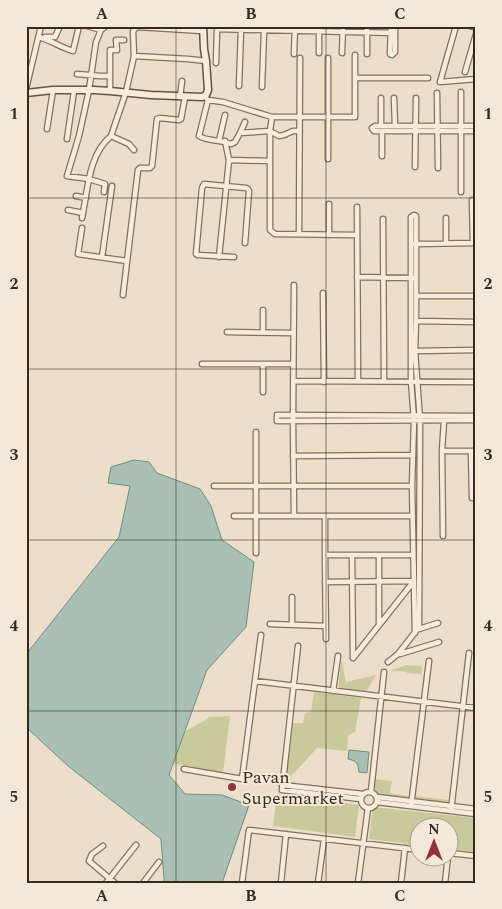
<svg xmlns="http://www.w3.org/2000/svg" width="502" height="909" font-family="Spectral,serif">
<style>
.green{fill:#c8ca9c}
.water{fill:#a9c0b7;stroke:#6f8e84}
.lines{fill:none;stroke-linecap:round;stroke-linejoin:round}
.minor-casing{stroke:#87705e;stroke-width:7}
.secondary-casing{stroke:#695241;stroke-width:9}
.minor{stroke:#f7ecdb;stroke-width:4.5}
.secondary{stroke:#f7ecdb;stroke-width:6}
.grid{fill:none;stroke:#382a21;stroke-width:1;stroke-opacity:0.55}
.poi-dot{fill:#92323a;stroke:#f4e9d7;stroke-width:2}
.labels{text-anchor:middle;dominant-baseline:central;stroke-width:4;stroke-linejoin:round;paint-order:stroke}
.poi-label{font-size:18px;fill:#382a21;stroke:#f4e9d7;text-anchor:start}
.neatline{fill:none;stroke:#382a21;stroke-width:2}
.grid-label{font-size:16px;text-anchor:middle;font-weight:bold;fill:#382a21}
</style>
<rect width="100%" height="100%" fill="#ecdec8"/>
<path class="green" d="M341 661 342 662 346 682 376 675 365 694 338 691Z
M407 665 422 666 421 674 407 673V671L406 672 391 670Z
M314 692 361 698 355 732 348 735 347 751 317 748 297 770 286 781 291 723H303L305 713 311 712Z
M230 716 223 773 172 763 180 734 206 720 209 717Z
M373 779 392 781 390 793 408 796 407 799 381 796 373 789Z
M277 794 359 805 355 837 273 826Z
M414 796 449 800 448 804 413 801Z
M373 807 476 818V852L450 849V826H420L419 845 369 839Z"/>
<path class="water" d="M134 460 149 462 157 473 200 489 211 506 222 540 254 562 246 627 207 670 169 775 185 794 222 795 249 805 222 883H164V878L161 839 68 766 26 727V651L28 652 119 537 130 486 108 483 111 467Z
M349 750 369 752 367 773 359 772C358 763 357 761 348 759Z"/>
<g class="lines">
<g class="minor-casing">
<path id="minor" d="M87 26 101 30
M391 26 390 54 392 55 395 52V26
M456 26 440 82 476 79
M470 26 476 28
M138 27 203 31
M39 37C52 41 60 47 73 51L79 26
M45 37H55L60 26
M319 53V26
M342 53 343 26
M294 54 295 26
M367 54V26
M134 56 188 59 206 61
M328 58V159
M216 63 217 29 395 33
M465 72 476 34
M77 74 100 76H110
M355 78H428
M239 86 241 30
M262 87 264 31
M26 89 41 26
M110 91V50H117L116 40H124
M461 92V192
M437 93 438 168
M180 97 182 81
M381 98V126
M394 98 395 126
M207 99 208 100 199 136C206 141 222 140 231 144L235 142 240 133 270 131 279 136 284 135 293 131H299
M208 100 223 102 272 117 270 131V230L275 234 357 235
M272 117H355V55
M476 126H375L372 128 374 131H476
M47 129 53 90
M240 133 245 122
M67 139 74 91
M219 141 225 115
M225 141 229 160
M134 150 129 144 111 136 126 92 134 56 133 31 138 26
M382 156V131
M415 167 416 98
M104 192 105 184 89 179 67 176 79 136 89 90 96 42 101 30 106 26
M76 196 86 198
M329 204V235
M357 207 358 381
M68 210 83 213
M82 218C88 190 88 155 111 136
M383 219 384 381
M82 228 78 254 127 261
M299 234 300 58
M446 243V218
M415 244 473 243 472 200
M102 257 112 186
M219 257 229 160 270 161
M234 257 198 255 196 254 202 188 204 184 246 188 248 189 249 191 245 243
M357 277 413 278
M294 285 293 421 294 516
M323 293 324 382
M123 295 138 170 140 168H150L152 166 157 119 160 118 179 120 181 119 185 97
M416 296H476
M416 321 476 322
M227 332 293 333
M263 332V310
M415 351 476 350
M202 364H293
M294 381 476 382
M263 392V364
M476 416 277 415V421L476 420
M256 432V553
M442 451H476
M471 451 472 498
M293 456 412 455
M214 486H412
M234 516H413
M325 516V555L326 639
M443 536 442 451 444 421
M325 555H413
M352 555 353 658
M379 555V624
M325 582 414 581
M270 624 326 626
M292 624V597
M415 633 412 486 414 420 411 381V217L414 215 416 216V321L415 351 420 420 419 629 438 623
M298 646 282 790 361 799
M400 654 439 642
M353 658 414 581
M388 662 398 654 416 631
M255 681 476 708
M333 691 338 656
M184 769 242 779 261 635
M282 785 363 794
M371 791 384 672
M361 800a8 8 0 1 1 16 0a8 8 0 1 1-16 0Z
M377 797 476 809
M377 802 476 814
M411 806 429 661
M451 811 469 653
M103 846 92 854 89 861 115 883
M450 853 476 856
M106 883 136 845
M143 883 159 862
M242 883 249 830 420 850
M281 883 286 834
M318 883 324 839
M358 883 368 808
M401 883 405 848
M445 883 448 856"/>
</g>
<g class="secondary-casing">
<path id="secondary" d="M26 93 53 90H94L110 91 151 95 202 97 206 95 208 90 206 61 204 49 203 26"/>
</g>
<use href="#minor" class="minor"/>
<use href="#secondary" class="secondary"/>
</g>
<path class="grid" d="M176 26V883M326 26V883M26 198H476M26 369H476M26 540H476M26 711H476"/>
<circle class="poi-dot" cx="232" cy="787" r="5"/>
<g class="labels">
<g class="poi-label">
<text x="242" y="777">Pavan<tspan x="242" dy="21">Supermarket</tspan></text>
</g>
</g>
<rect width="502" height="909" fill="none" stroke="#f4e9d7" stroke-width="55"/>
<g transform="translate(434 842)"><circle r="24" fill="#f4e9d7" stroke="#a99d8e"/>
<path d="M0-4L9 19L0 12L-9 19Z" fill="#92323a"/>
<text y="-8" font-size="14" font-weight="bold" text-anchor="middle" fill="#382a21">N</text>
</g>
<rect x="28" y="28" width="446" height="854" class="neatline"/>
<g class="grid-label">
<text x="102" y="19">A</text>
<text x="251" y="19">B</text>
<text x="400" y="19">C</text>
<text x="14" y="119">1</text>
<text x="488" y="119">1</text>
<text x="14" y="289">2</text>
<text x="488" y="289">2</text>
<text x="14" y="460">3</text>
<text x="488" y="460">3</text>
<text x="14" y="631">4</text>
<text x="488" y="631">4</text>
<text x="14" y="802">5</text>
<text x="488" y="802">5</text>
<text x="102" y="901">A</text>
<text x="251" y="901">B</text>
<text x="400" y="901">C</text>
</g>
</svg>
